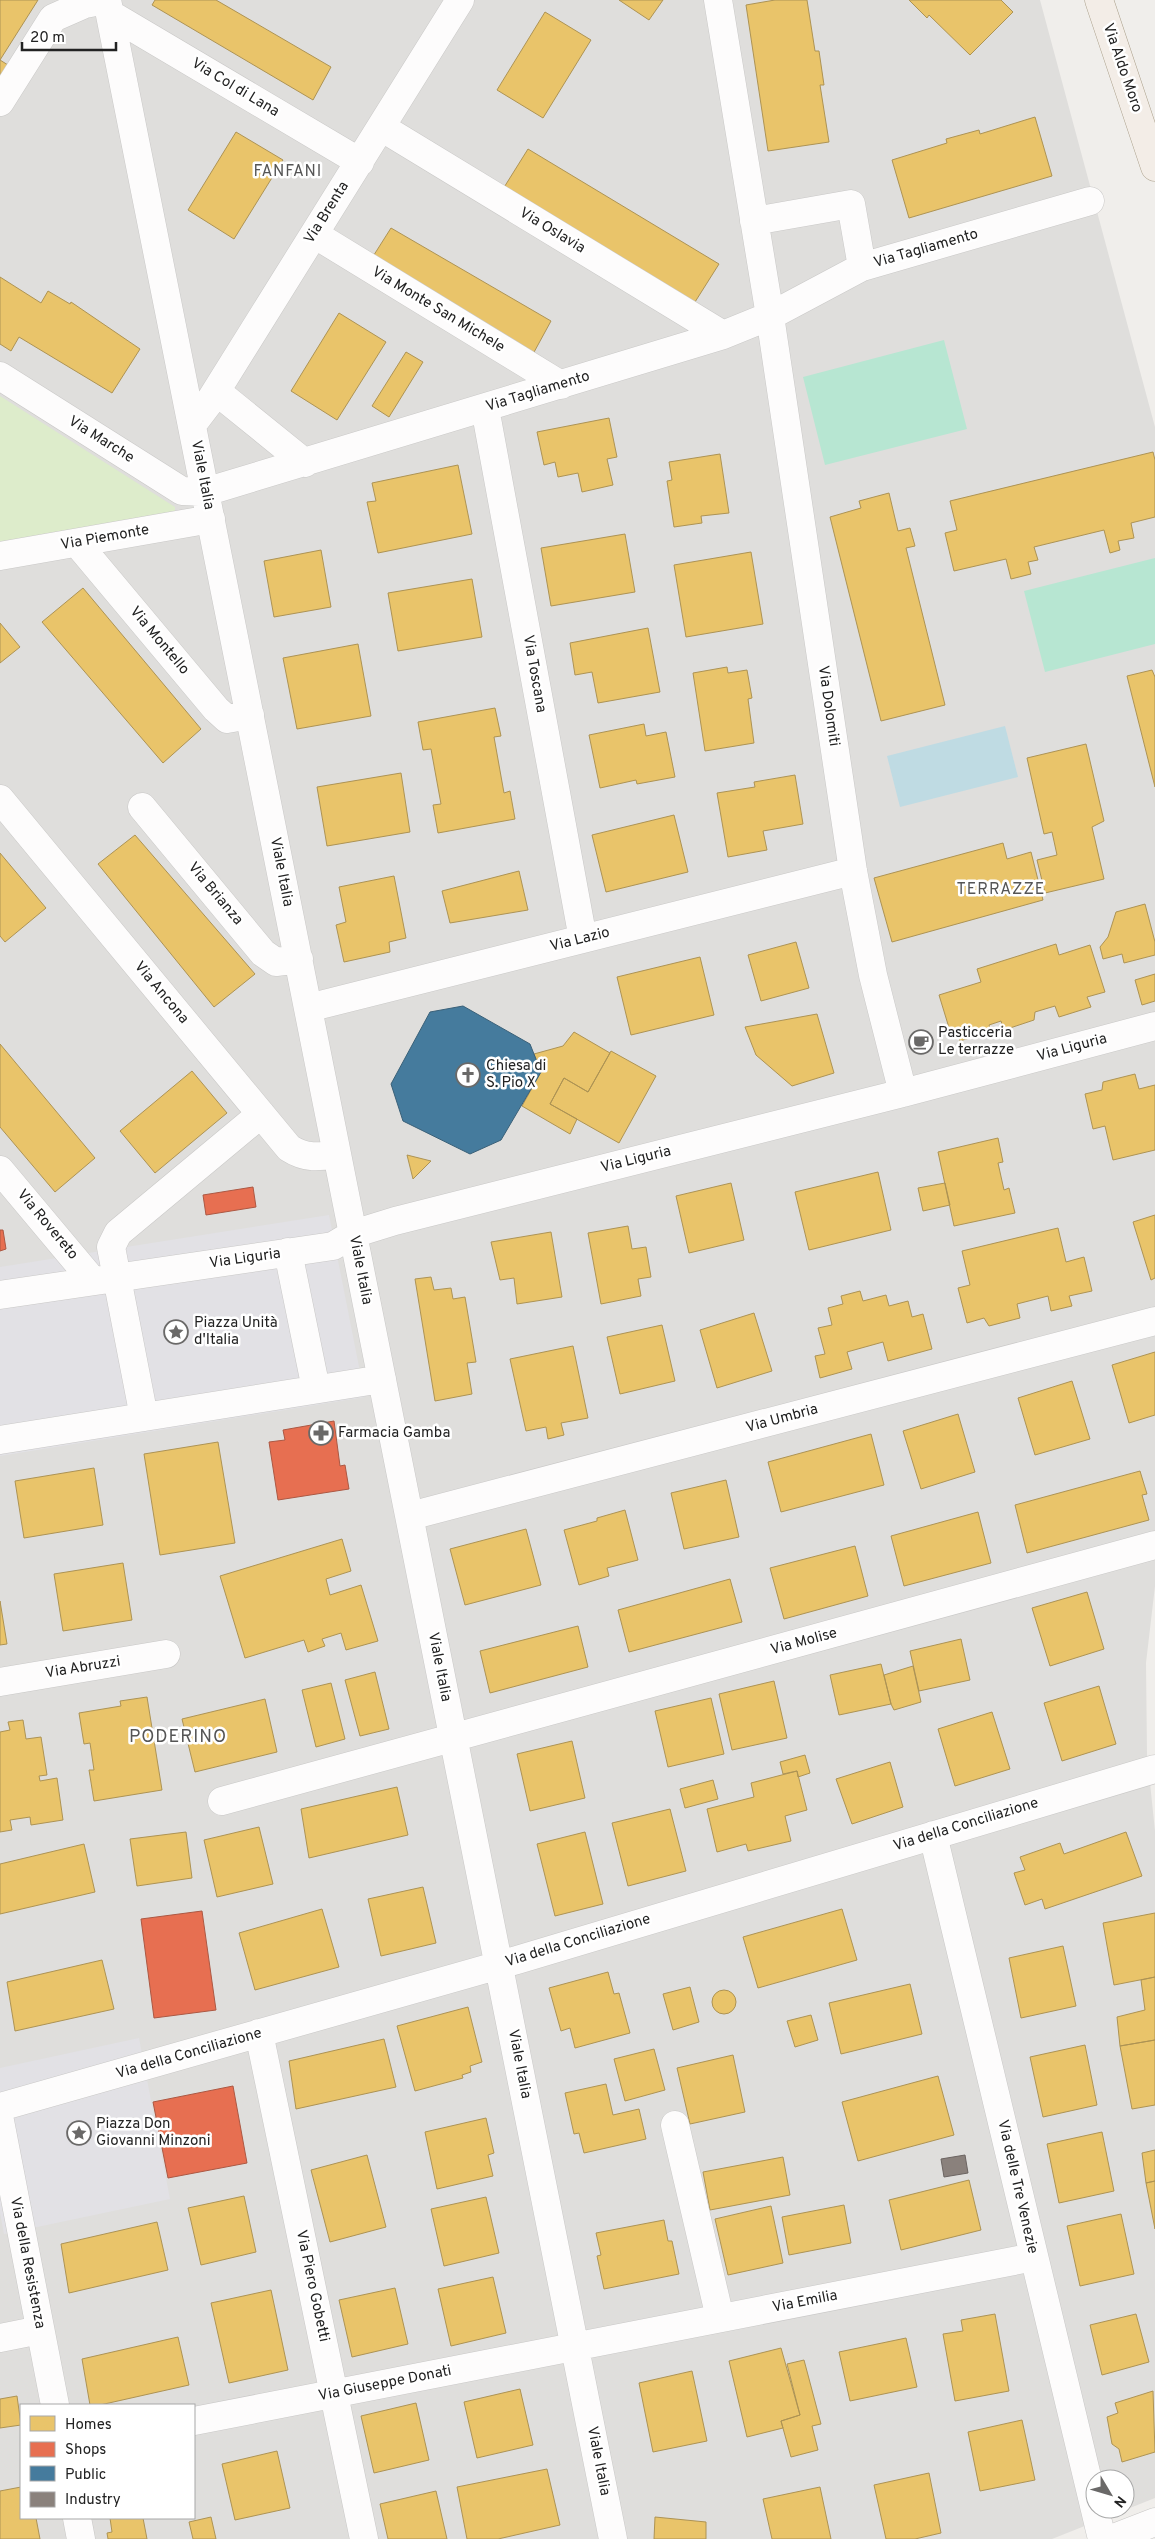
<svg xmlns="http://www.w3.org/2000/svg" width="1155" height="2539" font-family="Overpass,sans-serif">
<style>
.residential{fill:#dfdedc;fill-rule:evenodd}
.grass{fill:#ddeccb}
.pitch{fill:#b7e6d2}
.plaza{fill:#e2e1e5}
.water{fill:#bfdbe3}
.homes{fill:#e9c46a;stroke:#ad9354}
.shops{fill:#e76f51;stroke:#ac5843}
.public{fill:#457b9d;stroke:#3a6078}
.industry{fill:#8a817c;stroke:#6b6461}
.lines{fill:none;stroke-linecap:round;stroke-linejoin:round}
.minor-casing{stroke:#c9c8c7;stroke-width:29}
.major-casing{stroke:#a79c86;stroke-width:29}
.minor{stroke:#fdfcfc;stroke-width:28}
.major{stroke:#f3ede7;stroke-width:28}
.labels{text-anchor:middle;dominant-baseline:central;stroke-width:5;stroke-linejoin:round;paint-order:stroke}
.street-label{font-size:15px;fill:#222;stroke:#fff}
.poi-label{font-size:15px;fill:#222;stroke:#fff;text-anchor:start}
.neighbourhood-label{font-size:16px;letter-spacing:1px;fill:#555;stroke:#fff}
.quarter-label{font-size:18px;letter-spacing:1px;fill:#555;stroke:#fff}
</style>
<rect width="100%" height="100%" fill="#f0eeeb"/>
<path class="residential" d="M0 0H1040L1155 427V1586L1146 1663 1147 1754 1155 1831V2498L1052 2539H0ZM21 2405H194V2518H21ZM1095 2479H1125V2509H1095Z"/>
<path class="grass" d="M0 396 175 507V514L0 543Z"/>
<path class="pitch" d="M944 340 967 429 825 465 803 377Z
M1155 558V644L1045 672 1024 591Z"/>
<path class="plaza" d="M329 1215 365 1397 0 1456V1267Z
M139 2038 170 2199 4 2234 0 2213V2068Z"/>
<path class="water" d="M1005 726 1018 777 900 807 887 756Z"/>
<path class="homes" d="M0 0H38L0 60 8 65 0 78Z
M155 0H216L331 67 313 100 152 5Z
M619 0H663L649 20Z
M775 0H807L815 51H819L824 85H820L829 142 768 151 746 5Z
M909 0H1001L1013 12 970 55 929 15 927 18Z
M545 12 591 40 543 118 497 90Z
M1035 117 1052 176 909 218 892 160 947 143 946 139 979 130 980 134Z
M236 132 283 160 234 239 188 210Z
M528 149 719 264 695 302 503 189Z
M391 228 551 321 533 354 372 258Z
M0 277 41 303 48 291 70 304 71 302 140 349 112 393 19 337 11 351 0 344Z
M339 313 386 342 337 420 291 391Z
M406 352 423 362 389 417 372 406Z
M609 418 617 457 607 459 613 485 582 492 578 473 558 477 555 462 544 465 537 432Z
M1153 452 1155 460V517L1131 523 1134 538 1118 541 1120 550 1110 553 1104 530 1034 547 1038 560 1028 562 1031 574 1011 579 1006 559 954 571 945 533 957 530 950 501Z
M720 454 729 513 701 516 702 523 674 527 667 481 672 480 669 462Z
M458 465 472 534 378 553 367 502 376 501 372 483Z
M889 493 898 531 910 528 915 546 906 548 945 705 881 721 830 517 861 508 859 501Z
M625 534 635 592 551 606 541 548Z
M321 550 331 607 274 617 264 561Z
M751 552 763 624 686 637 674 565Z
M472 579 482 637 398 651 388 593Z
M83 588 201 729 163 763 42 622Z
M0 623 20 647 0 663Z
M648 628 660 692 598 703 592 672 575 675 570 643Z
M358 644 371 716 297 729 283 658Z
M727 667 728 673 747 670 752 698 748 699 754 743 705 751 693 673Z
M1152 670 1155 677V787L1127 676Z
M495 708 501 736 494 737 504 793 510 791 515 819 438 833 433 805 441 804 431 749 423 750 418 722Z
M644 724 646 736 666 732 675 777 637 784 636 780 600 788 589 735Z
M1086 744 1104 821 1092 827 1104 879 1045 893 1037 860 1057 855 1052 832 1044 834 1027 758Z
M401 773 410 832 327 846 317 787Z
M795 775 803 824 763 831 767 850 728 857 717 793 755 787 754 782Z
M674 815 688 872 606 892 592 835Z
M135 835 255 974 214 1007 98 864Z
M1003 843 1007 859 1031 852 1043 900 892 942 874 878Z
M0 853 46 908 5 942 0 936Z
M519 871 528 910 450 923 442 891Z
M394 876 406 938 389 942 390 952 344 962 336 925 346 922 339 887Z
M1145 904 1155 942V955L1124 963 1122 954 1103 959 1100 947 1108 937 1116 912Z
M796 942 809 988 761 1001 748 955Z
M1056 944 1059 955 1090 945 1105 992 1087 997 1091 1007 1059 1017 1055 1006 1035 1012 1034 1020 1004 1030 1001 1021 989 1025 991 1031 960 1041 956 1029 950 1031 939 995 981 982 977 969Z
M700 957 714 1015 631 1035 617 977Z
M1155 974V1001L1142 1005 1135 980Z
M817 1014 834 1073 792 1086 756 1055 745 1027Z
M574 1032 610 1053 588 1092 564 1078 550 1104 577 1119 570 1134 522 1106 541 1072 534 1054 563 1046Z
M0 1044 95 1158 55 1192 0 1127Z
M611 1051 656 1076 619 1143 550 1104 564 1078 588 1092Z
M192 1071 227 1113 155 1173 120 1131Z
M1135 1074 1139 1089 1155 1085V1150L1113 1160 1105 1126 1093 1129 1085 1094 1102 1090 1103 1082Z
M998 1138 1003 1162 998 1163 1004 1190 1009 1188 1015 1213 954 1226 938 1152Z
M407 1155 431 1161 413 1179Z
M878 1172 891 1230 809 1250 795 1192Z
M731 1183 744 1240 689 1253 676 1196Z
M945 1183 950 1205 923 1211 918 1188Z
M1155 1215V1278L1151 1280 1133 1222Z
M628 1226 632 1249 646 1247 651 1277 638 1279 641 1296 601 1304 588 1233Z
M1058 1228 1066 1262 1084 1257 1092 1291 1069 1296 1072 1306 1051 1311 1048 1296 1017 1304 1020 1318 989 1326 984 1318 967 1323 958 1288 970 1285 962 1251Z
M551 1232 562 1297 517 1304 514 1278 500 1280 491 1242Z
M431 1277 434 1290 451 1288 453 1299 465 1297 476 1362 467 1363 472 1394 435 1401 415 1279Z
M860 1291 863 1301 886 1295 889 1306 908 1301 912 1317 923 1314 932 1349 888 1361 883 1342 847 1352 852 1369 820 1378 815 1356 825 1354 818 1328 832 1325 828 1308 843 1304 841 1296Z
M754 1313 772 1371 717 1388 700 1330Z
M662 1325 675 1381 620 1394 607 1337Z
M573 1346 588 1418 561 1423 564 1435 548 1439 546 1427 526 1431 510 1359Z
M1155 1352V1415L1129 1423 1112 1365Z
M1072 1381 1090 1439 1035 1455 1018 1398Z
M958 1414 975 1472 921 1489 903 1431Z
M871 1434 884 1485 781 1512 768 1462Z
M218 1442 235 1543 160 1555 144 1454Z
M94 1468 103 1525 24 1538 15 1481Z
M1140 1471 1147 1494 1142 1495 1149 1520 1027 1553 1015 1505Z
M726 1480 739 1537 684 1549 671 1493Z
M625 1510 638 1560 607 1568 609 1576 579 1585 564 1530 597 1521V1518Z
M978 1512 991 1563 904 1586 891 1536Z
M526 1529 541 1585 465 1605 450 1549Z
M342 1539 351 1571 326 1579 330 1595 361 1585 378 1641 346 1650 341 1633 322 1639 325 1646 308 1652 304 1640 245 1658 220 1576Z
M855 1546 868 1596 784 1619 770 1568Z
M123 1563 132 1620 63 1631 54 1574Z
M730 1579 742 1622 629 1652 618 1610Z
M1087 1592 1104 1649 1050 1666 1032 1608Z
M0 1601 7 1644 0 1645Z
M578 1626 588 1667 490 1693 480 1651Z
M961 1639 970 1680 919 1691 910 1651Z
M881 1664 891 1704 839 1715 830 1675Z
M913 1666 921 1702 894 1710 891 1704 884 1675Z
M375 1672 389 1729 360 1736 345 1680Z
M774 1681 787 1738 732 1750 719 1694Z
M331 1683 345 1739 316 1747 302 1690Z
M1099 1686 1116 1744 1062 1761 1044 1703Z
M147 1697 162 1790 94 1801 89 1770H94L90 1743 84 1744 79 1713 121 1706 120 1701Z
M711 1698 724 1754 668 1767 655 1711Z
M265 1699 277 1752 195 1772 182 1719Z
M992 1712 1010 1769 955 1786 938 1729Z
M23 1720 26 1739 41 1737 47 1775 39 1776 40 1781 57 1778 63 1820 31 1825 30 1817 10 1820 12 1830 0 1832V1732L10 1730 8 1722Z
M572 1741 585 1798 530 1811 517 1754Z
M805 1755 810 1773 798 1777 797 1771 783 1774 780 1762Z
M890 1762 903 1807 852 1824 836 1779Z
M797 1771 807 1810 785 1816 791 1841 748 1851 746 1844 717 1852 707 1809 754 1797 751 1783Z
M713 1780 718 1799 685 1808 680 1789Z
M397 1787 408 1835 309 1858 301 1809Z
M670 1809 686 1871 628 1886 612 1823Z
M259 1827 273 1884 217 1897 204 1840Z
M186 1832 192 1878 137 1886 130 1839Z
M585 1832 603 1904 555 1916 537 1844Z
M1126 1832 1142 1876 1045 1909 1042 1899 1025 1905 1014 1873 1025 1870 1020 1857 1060 1843 1064 1854Z
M84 1844 95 1892 0 1914V1864Z
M423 1887 436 1943 381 1956 368 1899Z
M322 1909 339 1967 255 1990 239 1933Z
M842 1909 857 1960 758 1988 743 1937Z
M1155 1913V1977L1114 1985 1103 1923Z
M1063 1946 1076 2006 1021 2018 1009 1958Z
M102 1960 114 2009 15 2031 7 1982Z
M608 1972 614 1994 619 1993 630 2033 575 2048 570 2028 561 2031 549 1988Z
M1155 1977V2040L1120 2046 1117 2017 1145 2010 1141 1980Z
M910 1984 922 2034 841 2054 829 2003Z
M690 1987 699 2022 673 2030 663 1994Z
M712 2002a12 12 0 1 1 24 0a12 12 0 1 1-24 0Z
M468 2007 482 2062 470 2066 471 2072 462 2075 463 2078 415 2091 397 2026Z
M811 2015 818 2040 795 2047 787 2021Z
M384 2039 396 2087 296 2109 289 2061Z
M1155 2040V2105L1132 2109 1120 2046Z
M1085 2045 1097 2105 1043 2117 1030 2057Z
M654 2049 665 2090 625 2101 614 2059Z
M733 2055 745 2112 690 2124 677 2068Z
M938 2076 954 2135 858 2161 842 2102Z
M606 2084 613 2115 639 2109 646 2139 584 2153 579 2133 574 2134 565 2093Z
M486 2118 494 2153 488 2155 493 2176 437 2189 425 2132Z
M1102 2132 1114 2191 1059 2203 1047 2144Z
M1155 2150V2181L1146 2183 1142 2153Z
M367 2155 386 2227 330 2242 311 2170Z
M783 2157 790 2195 710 2210 703 2172Z
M969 2180 981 2230 901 2250 889 2200Z
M1155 2181V2229L1146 2183Z
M244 2196 256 2252 201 2265 188 2208Z
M486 2197 499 2253 444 2266 431 2209Z
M844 2205 851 2243 789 2255 782 2217Z
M771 2206 783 2263 728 2275 715 2219Z
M1121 2214 1134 2274 1080 2286 1067 2226Z
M664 2220 668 2241H672L679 2274 604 2289 597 2256 601 2255 596 2233Z
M157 2222 168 2270 69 2293 61 2244Z
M493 2277 506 2333 451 2346 438 2289Z
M395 2288 408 2344 352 2357 339 2300Z
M271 2290 288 2370 229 2383 211 2303Z
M995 2314 1009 2391 955 2401 943 2334 963 2331 961 2320Z
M1136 2314 1149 2362 1102 2375 1090 2325Z
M178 2337 189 2385 100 2405H90L82 2359Z
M906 2338 917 2387 850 2401 839 2352Z
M781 2348 800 2415 781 2421 783 2428 747 2437 729 2361Z
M804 2360 821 2424 812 2426 818 2450 791 2457 781 2421 800 2415 787 2364Z
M692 2371 707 2441 653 2452 639 2383Z
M520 2389 533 2445 477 2458 464 2402Z
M1153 2391 1155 2452 1122 2462 1119 2449 1112 2444 1107 2417 1118 2413 1115 2403Z
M17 2396 21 2425 0 2428V2399Z
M416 2403 429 2460 374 2473 361 2416Z
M1022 2420 1035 2480 980 2491 968 2432Z
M277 2451 290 2508 235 2520 222 2464Z
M547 2469 560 2525 498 2539H467L457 2487Z
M929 2473 941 2533 915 2539H886L874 2485Z
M21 2487V2518H36L40 2539H0V2491Z
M820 2487 831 2539H772L763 2499Z
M436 2491 447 2539H388L380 2504Z
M211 2517 216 2539H193L189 2522Z
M655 2517 706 2522V2539H654Z
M110 2518H143L147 2539H108L107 2533 112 2532Z"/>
<path class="shops" d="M253 1187 256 1207 206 1215 203 1195Z
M0 1230H3L6 1249 0 1251Z
M334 1421 340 1466 345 1465 349 1489 278 1500 269 1442 285 1440 283 1430Z
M202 1911 216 2010 154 2018 141 1919Z
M233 2086 247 2163 168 2178 153 2102Z"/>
<path class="public" d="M463 1006 530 1044 541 1072 501 1140 470 1154 403 1121 391 1084 430 1012Z"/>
<path class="industry" d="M965 2155 968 2173 944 2177 941 2159Z"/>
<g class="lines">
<g class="minor-casing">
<path id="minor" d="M107 0 613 2539
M718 0 770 316 853 871 873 975 903 1093
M110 14 360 162
M0 102 53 18 85 4 106 0
M381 127 723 335
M754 221 851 204 862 267
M314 234 561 385
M0 376 182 491 205 492 723 335 770 316 862 267 1090 201
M216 391 305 463
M485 408 583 939
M192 425 208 404 460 0
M77 543 216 709 227 719 250 715
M0 556 211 519
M0 799 289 1148C306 1159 319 1157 337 1154
M142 807 263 953 276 962 299 959
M308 1008 853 871
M0 1170 93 1281
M288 1252 316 1389
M0 1295 333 1246 353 1234 395 1221 903 1093 1155 1026
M144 1417 111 1247 118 1233 261 1114
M0 1440 382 1379
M410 1516 1155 1321
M0 1682 166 1654
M222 1801 1155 1545
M933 1835 1102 2539
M259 2033 364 2539
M0 2107 517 1960 1155 1769
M0 2121 55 2405
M675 2125 720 2318
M0 2338 40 2330
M194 2421 1034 2257
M77 2518 81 2539
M1111 2539 1155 2522"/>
</g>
<g class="major-casing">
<path id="major" d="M1099 0 1155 167"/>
</g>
<use href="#minor" class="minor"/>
<use href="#major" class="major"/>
</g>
<defs>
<g id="cafe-ring" transform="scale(1.25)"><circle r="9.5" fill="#fff" stroke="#6a6968" stroke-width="1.5"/><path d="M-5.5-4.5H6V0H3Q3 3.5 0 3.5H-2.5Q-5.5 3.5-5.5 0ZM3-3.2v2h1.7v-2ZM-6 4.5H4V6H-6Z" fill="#6a6968"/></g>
<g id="church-ring" transform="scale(1.25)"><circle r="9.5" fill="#fff" stroke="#6a6968" stroke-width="1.5"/><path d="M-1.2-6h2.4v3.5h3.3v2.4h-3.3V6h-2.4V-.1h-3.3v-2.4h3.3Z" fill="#6a6968"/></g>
<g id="sight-ring" transform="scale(1.25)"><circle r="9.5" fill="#fff" stroke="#6a6968" stroke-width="1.5"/><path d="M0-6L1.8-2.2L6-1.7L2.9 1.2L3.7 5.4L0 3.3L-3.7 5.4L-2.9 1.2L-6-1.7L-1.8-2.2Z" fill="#6a6968"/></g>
<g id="pharmacy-ring" transform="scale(1.25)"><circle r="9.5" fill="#fff" stroke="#6a6968" stroke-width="1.5"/><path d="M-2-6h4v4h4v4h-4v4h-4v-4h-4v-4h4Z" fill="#6a6968"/></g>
</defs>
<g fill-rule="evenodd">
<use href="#cafe-ring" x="921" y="1042"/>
<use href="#church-ring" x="468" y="1075"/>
<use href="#sight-ring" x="176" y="1332"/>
<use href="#pharmacy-ring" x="321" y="1433"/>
<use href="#sight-ring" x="79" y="2133"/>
</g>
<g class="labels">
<g class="street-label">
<text transform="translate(1122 68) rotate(71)">Via Aldo Moro</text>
<text transform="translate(235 88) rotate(31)">Via Col di Lana</text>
<text transform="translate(327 213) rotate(-58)">Via Brenta</text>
<text transform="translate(552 231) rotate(31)">Via Oslavia</text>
<text transform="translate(926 249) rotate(-16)">Via Tagliamento</text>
<text transform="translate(438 310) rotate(31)">Via Monte San Michele</text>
<text transform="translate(538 392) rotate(-17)">Via Tagliamento</text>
<text transform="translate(101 440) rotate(32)">Via Marche</text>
<text transform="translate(202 475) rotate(79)">Viale Italia</text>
<text transform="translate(105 538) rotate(-10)">Via Piemonte</text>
<text transform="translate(159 641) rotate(50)">Via Montello</text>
<text transform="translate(534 674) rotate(80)">Via Toscana</text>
<text transform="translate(828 706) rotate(82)">Via Dolomiti</text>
<text transform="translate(281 872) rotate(79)">Viale Italia</text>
<text transform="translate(215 894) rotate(50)">Via Brianza</text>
<text transform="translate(580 940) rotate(-14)">Via Lazio</text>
<text transform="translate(161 993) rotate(50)">Via Ancona</text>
<text transform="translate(1072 1048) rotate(-15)">Via Liguria</text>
<text transform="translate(636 1160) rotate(-14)">Via Liguria</text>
<text transform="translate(47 1225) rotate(50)">Via Rovereto</text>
<text transform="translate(245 1259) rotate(-8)">Via Liguria</text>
<text transform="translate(360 1270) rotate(79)">Viale Italia</text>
<text transform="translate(782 1419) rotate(-15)">Via Umbria</text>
<text transform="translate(804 1642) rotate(-15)">Via Molise</text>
<text transform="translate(439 1667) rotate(79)">Viale Italia</text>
<text transform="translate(83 1668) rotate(-9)">Via Abruzzi</text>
<text transform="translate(966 1825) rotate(-17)">Via della Conciliazione</text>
<text transform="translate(578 1941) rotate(-17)">Via della Conciliazione</text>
<text transform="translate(189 2054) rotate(-16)">Via della Conciliazione</text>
<text transform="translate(519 2064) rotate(79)">Viale Italia</text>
<text transform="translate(1017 2187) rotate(77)">Via delle Tre Venezie</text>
<text transform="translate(27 2263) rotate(79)">Via della Resistenza</text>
<text transform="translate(312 2286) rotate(78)">Via Piero Gobetti</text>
<text transform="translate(805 2302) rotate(-11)">Via Emilia</text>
<text transform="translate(385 2384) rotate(-11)">Via Giuseppe Donati</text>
<text transform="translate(598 2461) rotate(79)">Viale Italia</text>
</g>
<g class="poi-label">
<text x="938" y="1033">Pasticceria<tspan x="938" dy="17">Le terrazze</tspan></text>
<text x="486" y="1066">Chiesa di<tspan x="486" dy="17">S. Pio X</tspan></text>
<text x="194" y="1323">Piazza Unità<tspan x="194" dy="17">d'Italia</tspan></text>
<text x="338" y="1433">Farmacia Gamba</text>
<text x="96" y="2124">Piazza Don<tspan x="96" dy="17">Giovanni Minzoni</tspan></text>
</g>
<g class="neighbourhood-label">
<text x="288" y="172">FANFANI</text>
<text x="1001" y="890">TERRAZZE</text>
</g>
<g class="quarter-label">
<text x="178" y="1737">PODERINO</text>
</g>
</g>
<rect x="20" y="2404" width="175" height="115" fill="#ffffff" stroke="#a7a7a7"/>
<rect x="30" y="2416" width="25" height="15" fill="#e9c46a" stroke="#a7a7a7"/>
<text x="65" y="2429" font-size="15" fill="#222222">Homes</text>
<rect x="30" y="2442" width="25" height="15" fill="#e76f51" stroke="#a7a7a7"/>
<text x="65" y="2454" font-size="15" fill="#222222">Shops</text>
<rect x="30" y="2466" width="25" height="15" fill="#457b9d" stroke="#a7a7a7"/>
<text x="65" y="2479" font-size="15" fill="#222222">Public</text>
<rect x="30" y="2492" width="25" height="15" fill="#8a817c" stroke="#a7a7a7"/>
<text x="65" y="2504" font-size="15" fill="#222222">Industry</text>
<g transform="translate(1110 2494) rotate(128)"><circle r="24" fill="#ffffff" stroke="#a7a7a7"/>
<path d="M0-4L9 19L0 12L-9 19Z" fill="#6a6968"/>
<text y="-8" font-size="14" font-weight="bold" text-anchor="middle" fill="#222222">N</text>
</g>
<path d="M22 42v8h94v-8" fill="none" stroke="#222222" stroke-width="2.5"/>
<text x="30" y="42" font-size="15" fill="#222222" stroke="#ffffff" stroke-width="4" paint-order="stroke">20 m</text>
</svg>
